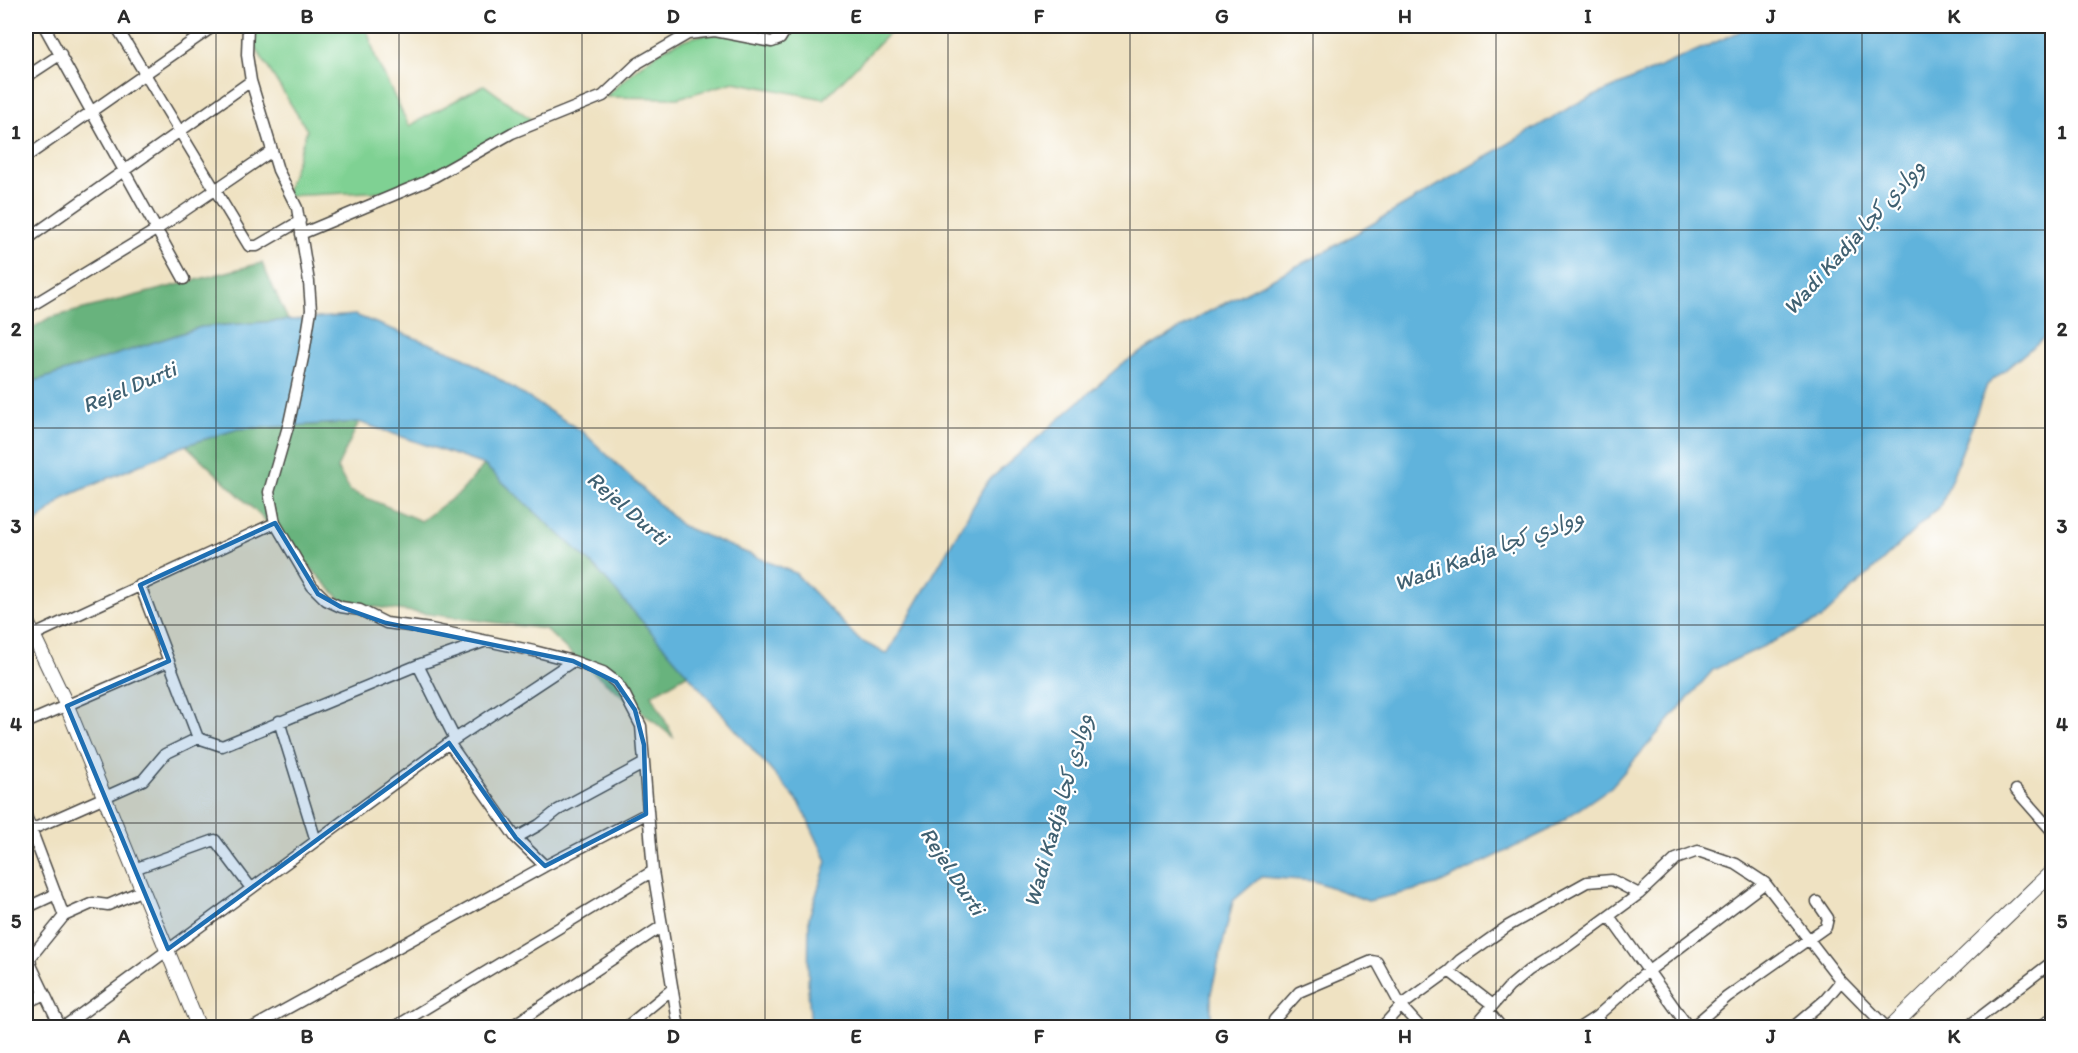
<svg xmlns="http://www.w3.org/2000/svg" width="2078" height="1053" font-family="Itim,'Playpen Sans Arabic',sans-serif">
<style>
.green{fill:#7fd193;stroke:#557e5f;stroke-width:1.5}
.forest{fill:#67b37d;stroke:#496f54;stroke-width:1.5}
.water{fill:#60b3dc;stroke:#466f84;stroke-width:1.5}
.lines{fill:none;stroke-linecap:round;stroke-linejoin:round}
.minor-casing{stroke:#484642;stroke-width:13}
.tertiary-casing{stroke:#484642;stroke-width:16}
.secondary-casing{stroke:#484642;stroke-width:17}
.minor{stroke:#fff;stroke-width:10}
.tertiary{stroke:#fff;stroke-width:14}
.secondary{stroke:#fff;stroke-width:15}
.marked{fill:#1f6fb2;fill-opacity:0.2;stroke:#1f6fb2;stroke-width:4.5;stroke-linejoin:round}
.grid{fill:none;stroke:#2b2b2b;stroke-width:1.5;stroke-opacity:0.55}
.labels{text-anchor:middle;dominant-baseline:central;stroke-width:4.5;stroke-linejoin:round;paint-order:stroke}
.water-label{font-size:22px;font-style:italic;fill:#406172;stroke:#fff}
.neatline{fill:none;stroke:#2b2b2b;stroke-width:2}
.grid-label{font-size:20px;text-anchor:middle;font-weight:bold;fill:#2b2b2b}
</style>
<rect width="100%" height="100%" fill="#fff"/>
<filter id="ink" filterUnits="userSpaceOnUse"><feTurbulence type="fractalNoise" baseFrequency=".0167" numOctaves="2"/><feDisplacementMap in="SourceGraphic" scale="12" xChannelSelector="R" yChannelSelector="G"/><feConvolveMatrix kernelMatrix="1 2 1 2 8 2 1 2 1" color-interpolation-filters="sRGB"/></filter>
<filter id="wash" filterUnits="userSpaceOnUse"><feTurbulence type="fractalNoise" baseFrequency=".008" numOctaves="4" result="noise"/><feDisplacementMap in="SourceGraphic" scale="24" xChannelSelector="R" yChannelSelector="G"/><feGaussianBlur stdDeviation="1.35" result="paint"/><feColorMatrix in="noise" values="0 0 0 0 0 0 0 0 0 0 0 0 0 0 0 0 0 1.4 0 .05"/><feComposite in="paint" operator="in"/></filter>
<g filter="url(#wash)">
<rect width="100%" height="100%" fill="#efe2c2"/>
<path class="green" d="M253 26H366L376 59 409 126 484 85 532 120 430 176 390 191 285 196 307 130 252 42Z
M790 26H896L824 99 734 82 678 98 605 97C635 69 670 35 714 34 733 33 754 40 773 43Z"/>
<path class="forest" d="M262 263 288 320 201 327 26 384V332L49 318Z
M359 422 337 468 350 491 421 521 461 492 484 465 595 567 688 674 652 695 674 738 577 659 545 629 344 603 268 523 186 445 238 429Z"/>
<path class="water" d="M1752 26H2052V331L1987 385 1942 504 1821 619 1713 670 1611 787 1547 831 1437 885 1368 901 1314 881 1261 877 1233 901 1211 993V1027H811L808 990 809 917 827 861 800 804 595 567 484 465 359 422 238 429 186 445 65 497 26 532V384L201 327 355 315 462 356 583 432 682 526 795 573 859 640 887 654 988 481 1122 364 1204 314 1328 250 1574 105Z"/>
</g>
<g filter="url(#ink)">
<g class="lines">
<g class="minor-casing">
<path id="minor" d="M44 26 184 279
M116 26 249 246H257L300 221
M248 26 247 55 251 81 278 170 297 208 309 282 311 310 304 353 289 423 269 492 275 523 312 586 326 600 341 607 360 610 386 623 431 629 534 651 573 661 603 672 616 682 625 695 641 726 653 871 679 1028
M26 77 61 54
M26 157 214 26
M301 234 425 182 512 133 603 96 638 63 688 34 715 31 772 42 780 39 788 26
M26 240 251 81
M26 309 156 230 272 151
M140 585 198 738
M34 635 275 523
M418 665 455 739
M279 721 316 841
M26 723 169 661
M449 743 516 838 545 866
M2016 790 2052 831
M26 816 64 916
M26 832 143 780 165 754 198 738 222 746 418 665 486 641
M516 838 539 825 558 810 643 764
M134 869 215 840 251 888
M26 908 56 894
M1609 916 1689 1028
M1449 971 1460 960 1508 926 1587 882 1612 880 1639 894
M26 1003 45 994
M1488 1011 1502 1028
M1596 1017 1604 1028
M61 1028 31 965 30 958 64 916 93 903 108 905 143 890
M62 1028 449 743 573 661
M252 1028 545 866 646 814
M393 1028 653 871
M509 1028 662 926
M625 1028 671 990
M1275 1028 1274 1020 1299 992 1372 961 1377 962 1401 1006 1381 1028
M1421 1028 1401 1006 1449 971 1493 1005
M1473 1028 1509 987 1528 971 1568 946 1639 894 1676 859 1698 851 1736 864 1765 883 1841 981 1887 1028
M1579 1028 1596 1017 1642 976 1765 883
M1691 1028 1727 997 1826 927 1828 918 1817 902
M1792 1028 1825 1000 1841 981
M1966 1028 2052 962
M2037 1028 2052 1019"/>
</g>
<g class="tertiary-casing">
<path id="tertiary" d="M26 620 67 706 199 1028"/>
</g>
<g class="secondary-casing">
<path id="secondary" d="M1890 1028 2052 872"/>
</g>
<use href="#minor" class="minor"/>
<use href="#tertiary" class="tertiary"/>
<use href="#secondary" class="secondary"/>
</g>
</g>
<path class="marked" d="M275 523 318 594 341 607 386 623 573 661 616 682 635 710 644 745 646 814 545 866 516 838 449 743 168 949 67 706 169 661 140 585Z"/>
<path class="grid" d="M216 26V1028M399 26V1028M582 26V1028M765 26V1028M948 26V1028M1130 26V1028M1313 26V1028M1496 26V1028M1679 26V1028M1862 26V1028M26 230H2052M26 428H2052M26 625H2052M26 823H2052"/>
<g class="labels">
<g class="water-label">
<text transform="translate(1854 237) rotate(-48)">Wadi Kadja ووادي كجا</text>
<text transform="translate(129 387) rotate(-23)">Rejel Durti</text>
<text transform="translate(628 508) rotate(41)">Rejel Durti</text>
<text transform="translate(1489 550) rotate(-20)">Wadi Kadja ووادي كجا</text>
<text transform="translate(1058 810) rotate(-74)">Wadi Kadja ووادي كجا</text>
<text transform="translate(953 871) rotate(57)">Rejel Durti</text>
</g>
</g>
<rect width="2078" height="1053" fill="none" stroke="#fff" stroke-width="66"/>
<rect x="33" y="33" width="2012" height="987" class="neatline"/>
<g class="grid-label">
<text x="124" y="23">A</text>
<text x="307" y="23">B</text>
<text x="490" y="23">C</text>
<text x="673" y="23">D</text>
<text x="856" y="23">E</text>
<text x="1039" y="23">F</text>
<text x="1222" y="23">G</text>
<text x="1405" y="23">H</text>
<text x="1588" y="23">I</text>
<text x="1771" y="23">J</text>
<text x="1954" y="23">K</text>
<text x="16" y="139">1</text>
<text x="2062" y="139">1</text>
<text x="16" y="336">2</text>
<text x="2062" y="336">2</text>
<text x="16" y="533">3</text>
<text x="2062" y="533">3</text>
<text x="16" y="731">4</text>
<text x="2062" y="731">4</text>
<text x="16" y="928">5</text>
<text x="2062" y="928">5</text>
<text x="124" y="1043">A</text>
<text x="307" y="1043">B</text>
<text x="490" y="1043">C</text>
<text x="673" y="1043">D</text>
<text x="856" y="1043">E</text>
<text x="1039" y="1043">F</text>
<text x="1222" y="1043">G</text>
<text x="1405" y="1043">H</text>
<text x="1588" y="1043">I</text>
<text x="1771" y="1043">J</text>
<text x="1954" y="1043">K</text>
</g>
</svg>
